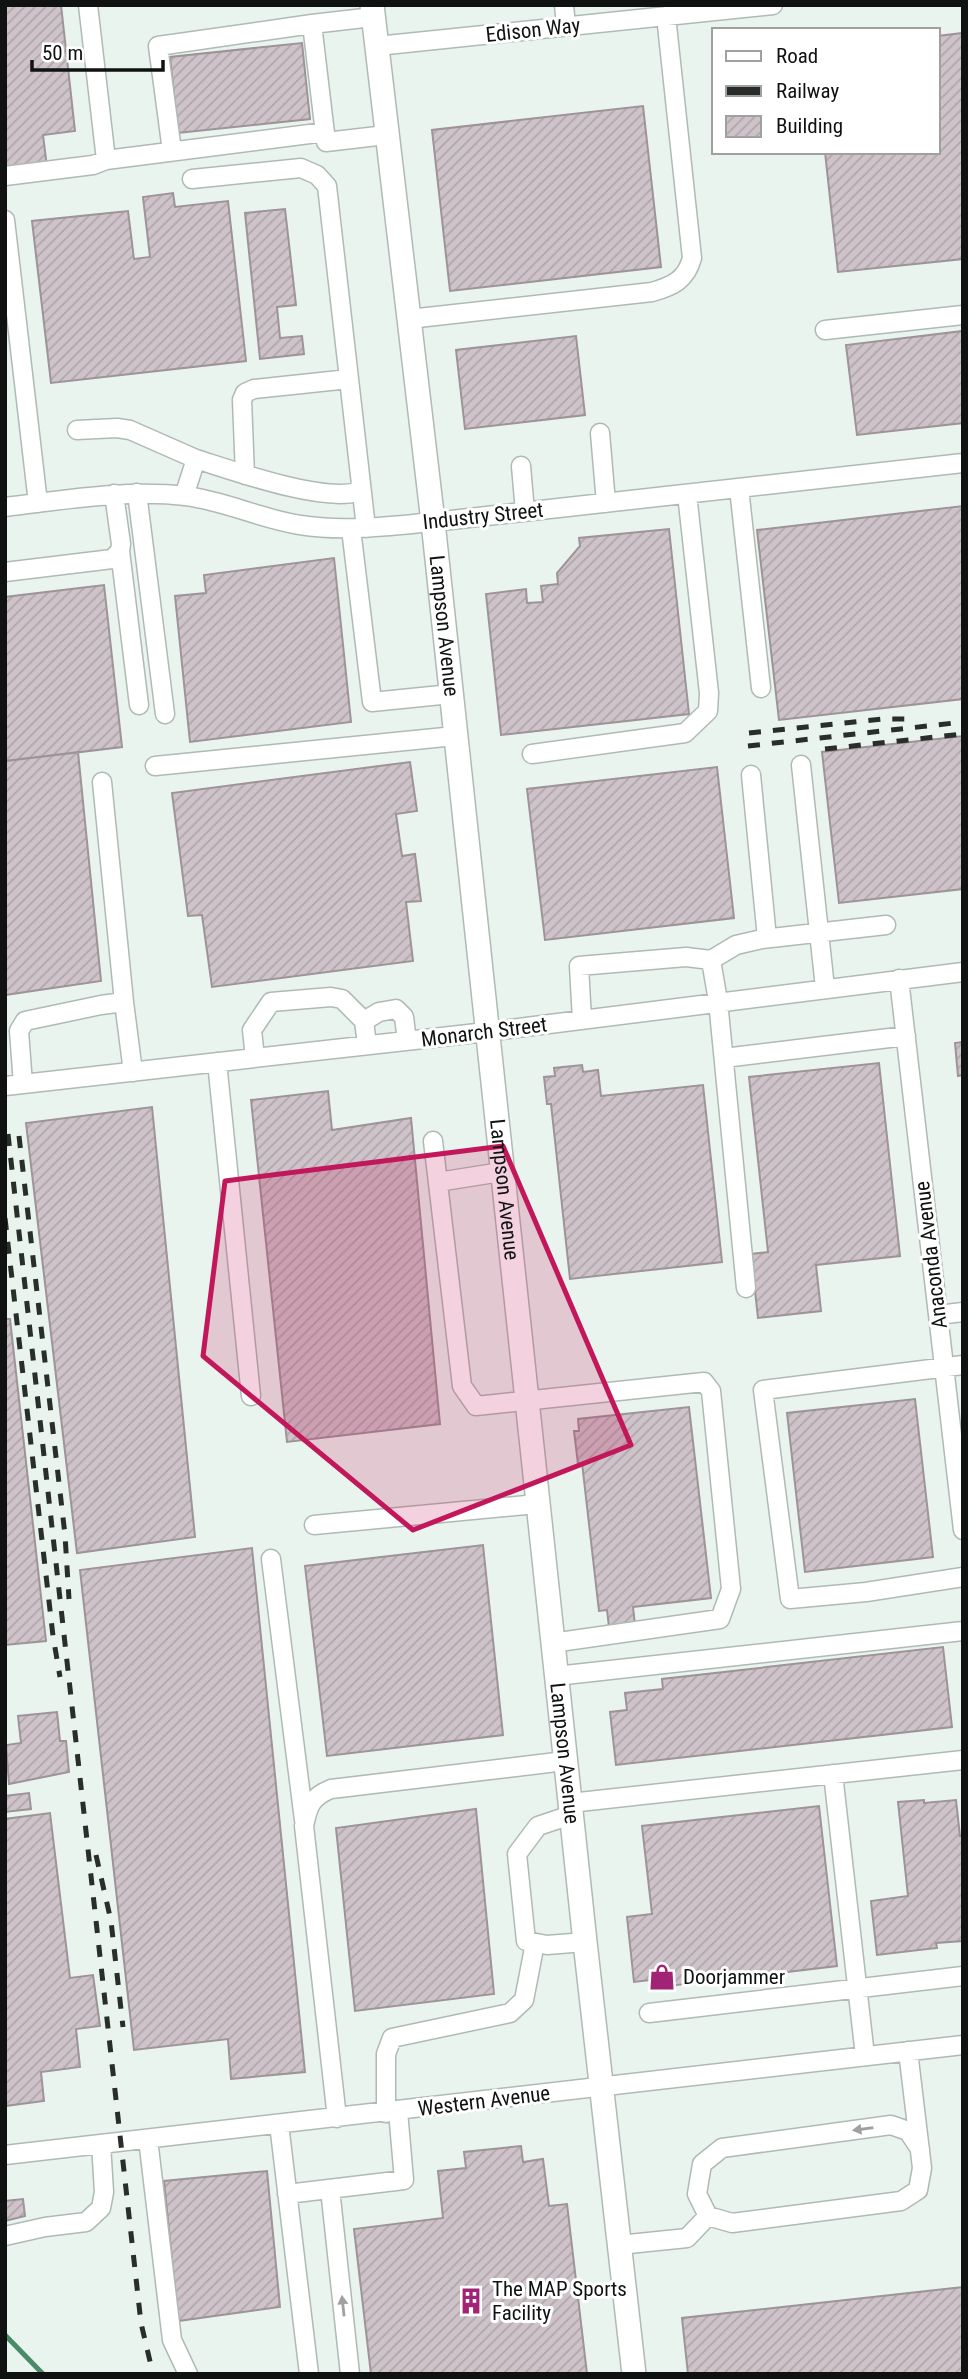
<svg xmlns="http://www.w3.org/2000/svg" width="968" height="2379" font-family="'Roboto Condensed',sans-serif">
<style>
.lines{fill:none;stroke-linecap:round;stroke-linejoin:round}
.stream{stroke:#498b68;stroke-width:5}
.building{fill:url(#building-hatch);stroke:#9d9398;stroke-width:2}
.minor-casing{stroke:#b0bab4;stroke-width:21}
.major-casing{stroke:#b0bab4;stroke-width:26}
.minor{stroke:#fff;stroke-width:18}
.major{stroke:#fff;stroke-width:23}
.rail{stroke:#2a2e2b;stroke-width:5;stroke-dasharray:12 12;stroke-linecap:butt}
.oneway{fill:#9fa09f}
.marked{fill:#c2185b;fill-opacity:0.2;stroke:#c2185b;stroke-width:5;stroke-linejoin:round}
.labels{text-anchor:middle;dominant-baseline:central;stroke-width:6;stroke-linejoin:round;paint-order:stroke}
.street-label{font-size:21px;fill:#0f1210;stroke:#fff}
.poi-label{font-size:21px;fill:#0f1210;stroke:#fff;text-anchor:start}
</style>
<defs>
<pattern id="building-hatch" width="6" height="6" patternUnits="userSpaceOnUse" patternTransform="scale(1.75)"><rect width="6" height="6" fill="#cdc3c8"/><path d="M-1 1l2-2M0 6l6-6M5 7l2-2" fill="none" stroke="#afa6ab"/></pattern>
</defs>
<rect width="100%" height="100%" fill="#eaf4ee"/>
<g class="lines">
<path class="stream" d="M5 2335 43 2374"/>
</g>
<path class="building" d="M5 5H61L75 131 43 135 47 167 5 171Z
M963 33V259L838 272 825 152H938V36Z
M302 43 310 119 178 133 170 57Z
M643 106 661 267 450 291 432 130Z
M173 193 175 207 228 201 246 361 51 383 32 221 128 211 134 259 150 257 143 197Z
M285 209 296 305 277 307 280 338 302 336 304 354 260 359 245 213Z
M963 331V423L857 435 846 345Z
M576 336 585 415 465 429 456 350Z
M963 506V699L779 720 757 530Z
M669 529 689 714 501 735 486 594 526 589 527 603 543 602 541 586 558 584 557 573 580 546 579 538Z
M334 558 351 722 190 742 175 596 206 593 204 575Z
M104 585 122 747 5 761V597Z
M963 736V889L839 903 822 752Z
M78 752 101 981 5 995V761Z
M410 762 417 811 396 814 402 856 415 854 421 901 406 902 413 961 212 987 202 915 188 916 172 793Z
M717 767 734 918 545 940 527 789Z
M963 1042V1075L958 1076 955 1043Z
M879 1063 900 1256 816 1265 821 1311 758 1318 751 1254 768 1252 749 1077Z
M582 1065 583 1072 598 1070 601 1096 703 1085 722 1262 570 1279 551 1104H547L544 1077 555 1076 554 1068Z
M328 1091 332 1130 411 1118 440 1424 287 1442 251 1100Z
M152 1107 195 1537 77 1553 26 1123Z
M5 1319H10L46 1641 5 1645Z
M915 1399 933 1557 805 1572 787 1413Z
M689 1407 711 1598 633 1607 635 1625 609 1627 607 1610 599 1611 582 1463 578 1464 574 1431H579L578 1419Z
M483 1545 503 1735 327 1756 305 1566Z
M252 1548 305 2072 231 2079 228 2039 134 2050 80 1570Z
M943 1647 952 1727 616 1765 610 1712 627 1710 625 1693 663 1689 662 1679Z
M57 1712 60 1741H66L69 1772 9 1784 6 1745 21 1743 18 1716Z
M29 1793 31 1809 5 1812V1796Z
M924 1800V1803L956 1800 960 1836H963V1941L936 1943 937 1948 877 1955 871 1901 908 1896 898 1802Z
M819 1806 837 1966 660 1987 659 1979 634 1982 627 1917 652 1914 642 1826Z
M476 1809 494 1994 355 2011 336 1828Z
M50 1813 70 1978 93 1975 100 2026 76 2029 80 2067 41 2072 44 2101 5 2106V1819Z
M521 2146 523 2162 543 2159 549 2206 567 2204 587 2374H371L354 2229 443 2218 438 2171 466 2168 464 2152Z
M267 2171 280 2307 178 2321 164 2181Z
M23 2199 25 2216 5 2221V2201Z
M963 2287V2374H688L682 2318Z"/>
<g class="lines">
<g class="minor-casing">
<path id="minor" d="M88 5 106 160
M564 5 566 26
M373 17 312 24 326 142 386 135
M377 46 773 5
M172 151 158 46 312 24
M5 176 93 165 106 160 325 132
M192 179 301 168 317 175 327 186 366 528
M5 220 38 503
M409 319 652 292C673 286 686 280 692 258L666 16
M825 330 963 315
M77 430 117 428 130 430 196 459
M600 433 606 503
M521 466 525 512
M245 475 242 400 245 393 254 389 349 379
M739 488 761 688
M137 493 165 714
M184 496 196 459C234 471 321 502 357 492L361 485
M5 507C65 500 125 489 186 496 225 501 261 519 300 525 344 532 389 526 433 522L963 463
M351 529 372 702 451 694
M120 551 139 705
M5 572 112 559 120 551 121 544 114 494
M532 754 685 733 708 711 709 693 687 494
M801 765 825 988
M155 766 455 736
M751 775 767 938
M102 782 124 1002
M711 960 736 945 762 939 886 925
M899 979 963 1530
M582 1020 579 966 686 957 711 960 718 1001 746 1288
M364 1021 379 1012 396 1009 404 1017 407 1041
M255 1058 252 1030 271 1002 331 997 342 999 364 1021 367 1045
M724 1058 906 1036
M217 1062 251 1396
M23 1084 19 1031 25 1021 101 1005 124 1002 133 1072
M5 1086 486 1032 963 972
M433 1141 462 1386 476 1406 704 1382 711 1391 731 1589 720 1619 552 1643
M438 1182 501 1172
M938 1315 963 1312
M963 1365 763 1390 790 1599 866 1592 963 1577
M314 1525 537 1504
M271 1559 304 1820
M556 1676 963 1631
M833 1774 865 2056
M570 1803 963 1760
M571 1815 538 1826 517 1854 526 1941 547 1945 585 1942
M649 2013 963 1976
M386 2113V2054L392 2038 510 2013 524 2000 535 1943
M337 2118 304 1826C308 1806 311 1797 331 1789L565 1761
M279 2124 309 2374
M148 2139 172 2340 188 2374
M5 2155 963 2045
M330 2189 350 2374
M287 2194 404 2180 398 2111
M708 2216 697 2194 702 2164 722 2148 891 2125 908 2131 920 2149
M5 2236 45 2227 86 2222 101 2208 104 2192 101 2144
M619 2245 687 2238 708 2216 732 2223 901 2201 918 2190 922 2168 908 2051"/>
</g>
<g class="major-casing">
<g id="major">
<path id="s1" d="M372 5 433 522 585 1942 634 2374"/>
</g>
</g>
<use href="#minor" class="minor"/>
<use href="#major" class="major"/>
<path class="rail" d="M749 733 883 719H916
M748 746 963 722
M825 749 963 734
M8 1134 141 2323 153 2374
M19 1136 65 1535 69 1599
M5 1218 53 1636 60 1677
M96 1855 111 1921 123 2027"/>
</g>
<defs><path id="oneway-solid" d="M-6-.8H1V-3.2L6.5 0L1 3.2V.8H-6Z" transform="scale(1.75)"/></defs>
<g class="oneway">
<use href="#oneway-solid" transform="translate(863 2129) rotate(172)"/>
<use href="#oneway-solid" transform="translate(343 2306) rotate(-96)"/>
</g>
<path class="marked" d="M503 1146 631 1445 413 1530 203 1356 225 1181Z"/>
<defs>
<g id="shop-bare" transform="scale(2.1)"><path d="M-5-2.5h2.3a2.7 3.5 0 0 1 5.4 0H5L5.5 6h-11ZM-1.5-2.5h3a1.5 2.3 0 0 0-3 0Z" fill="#a12376" stroke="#fff" stroke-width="2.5" paint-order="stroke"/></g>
<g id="building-bare" transform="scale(2.1)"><path d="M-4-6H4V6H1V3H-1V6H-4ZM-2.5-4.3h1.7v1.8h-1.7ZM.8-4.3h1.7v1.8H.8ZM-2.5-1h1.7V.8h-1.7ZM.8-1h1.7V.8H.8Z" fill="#a12376" stroke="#fff" stroke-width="2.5" paint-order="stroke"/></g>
</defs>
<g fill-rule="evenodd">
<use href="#shop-bare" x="662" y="1977"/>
<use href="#building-bare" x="471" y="2301"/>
</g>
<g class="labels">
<g class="street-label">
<text transform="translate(533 30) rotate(-6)">Edison Way</text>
<text transform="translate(483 516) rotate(-6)">Industry Street</text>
<text stroke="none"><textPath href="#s1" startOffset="625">Lampson Avenue</textPath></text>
<text transform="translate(484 1032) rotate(-7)">Monarch Street</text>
<text stroke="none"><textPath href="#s1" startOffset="1192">Lampson Avenue</textPath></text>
<text transform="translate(931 1255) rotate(-97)">Anaconda Avenue</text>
<text stroke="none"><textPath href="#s1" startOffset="1759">Lampson Avenue</textPath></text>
<text transform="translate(484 2101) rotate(-7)">Western Avenue</text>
</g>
<g class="poi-label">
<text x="683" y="1977">Doorjammer</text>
<text x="492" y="2289">The MAP Sports<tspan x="492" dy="24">Facility</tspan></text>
</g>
</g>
<rect width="968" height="2379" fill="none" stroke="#0f1210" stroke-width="14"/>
<rect x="712" y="28" width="228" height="126" fill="#ffffff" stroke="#9fa09f" stroke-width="2"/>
<rect x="726" y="51" width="35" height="10" fill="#ffffff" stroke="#9fa09f" stroke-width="2"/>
<text x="776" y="63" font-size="21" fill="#0f1210">Road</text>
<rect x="726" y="86" width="35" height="10" fill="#2a2e2b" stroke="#9fa09f" stroke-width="2"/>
<text x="776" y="98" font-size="21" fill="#0f1210">Railway</text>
<rect x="726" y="116" width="35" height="21" fill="url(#building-hatch)" stroke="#9fa09f" stroke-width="2"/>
<text x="776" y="133" font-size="21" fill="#0f1210">Building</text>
<path d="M32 60v10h131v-10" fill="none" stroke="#0f1210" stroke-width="3.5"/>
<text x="42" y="60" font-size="21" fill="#0f1210" stroke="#ffffff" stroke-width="5" paint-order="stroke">50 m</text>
</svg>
